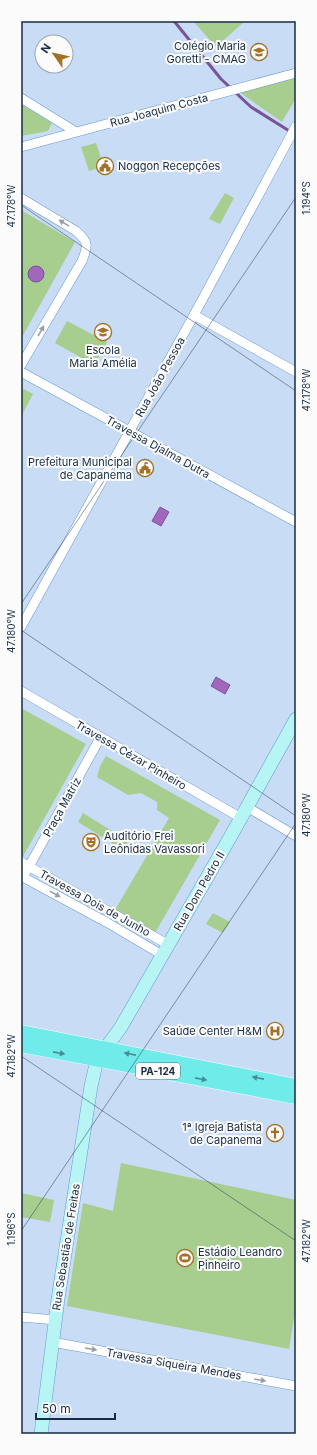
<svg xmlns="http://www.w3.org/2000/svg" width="317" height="1455" font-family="Inter,sans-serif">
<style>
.green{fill:#a7cd8f}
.water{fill:#a067bd;stroke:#775598}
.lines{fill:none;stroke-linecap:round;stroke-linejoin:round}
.stream{stroke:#775598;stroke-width:3}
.street-casing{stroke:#6797d0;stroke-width:10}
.secondary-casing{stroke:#6797d0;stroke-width:14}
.primary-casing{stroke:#fff;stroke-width:15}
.street{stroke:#fff;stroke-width:9}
.secondary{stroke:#b7f5f4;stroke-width:13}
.primary{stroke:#6febe9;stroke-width:14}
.oneway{fill:#97a0aa}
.oneway2{fill:#448c96}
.ticks{fill:none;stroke:#182c43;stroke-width:1;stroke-opacity:0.45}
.labels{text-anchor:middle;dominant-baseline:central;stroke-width:4;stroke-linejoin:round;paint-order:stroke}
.shield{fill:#fbfbfb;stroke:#5c6a7a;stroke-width:1}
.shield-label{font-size:10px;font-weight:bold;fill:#182c43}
.poi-label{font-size:11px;fill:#182c43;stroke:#fbfbfb;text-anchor:end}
.street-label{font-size:11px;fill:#182c43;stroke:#fbfbfb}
.neatline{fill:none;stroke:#182c43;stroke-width:1.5}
.ticks-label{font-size:10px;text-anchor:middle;fill:#182c43}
</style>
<rect width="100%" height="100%" fill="#c8dcf5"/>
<path class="green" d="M193 21H245L216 47Z
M296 78V98L282 122 242 94 241 92Z
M21 104 52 123 48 131 21 136Z
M96 143 102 161 99 168 89 171 81 147Z
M225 193 234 198 220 224 209 219Z
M21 210 75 242 21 339Z
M67 321 107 342 94 365 55 343Z
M22 388 33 394 22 415 21 390Z
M21 708 86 744 21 860Z
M106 756 220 820 155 933 115 910 169 818 157 810V802L141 793 128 795 97 777 100 766Z
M83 813 128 841 123 850 78 822Z
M213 913 230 922 223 933 206 924Z
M121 1163 296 1200V1305L289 1349 67 1306 83 1203 113 1211Z
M21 1193 54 1200 50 1222 21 1217Z"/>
<path class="water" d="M28 274a8 8 0 1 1 16 0a8 8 0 1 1-16 0Z
M160 507 169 512 161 526 152 521Z
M216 677 230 685 225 694 211 686Z"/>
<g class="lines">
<path class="stream" d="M174 21 221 79 251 107 291 132"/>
<g class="street-casing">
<path id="street" d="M21 98 76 132
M21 147 296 73
M21 198 76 231C89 242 88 246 82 261L21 365
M194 315 296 372
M21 372 296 522
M21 627 194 315 296 126
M21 691 241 818
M247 807 296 836
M21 862 169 945
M26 872 100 738
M21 876 108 923 162 955
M21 1317 56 1320
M52 1342 296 1386"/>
</g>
<g class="secondary-casing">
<path id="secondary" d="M41 1434 58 1299 91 1086 97 1060 121 1027 232 834 296 719"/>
</g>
<g class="primary-casing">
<path id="primary" d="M21 1032 296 1086
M21 1045 296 1097"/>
</g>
<use href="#street" class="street"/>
<use href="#secondary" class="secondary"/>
<use href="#primary" class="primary"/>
</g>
<defs><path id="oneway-solid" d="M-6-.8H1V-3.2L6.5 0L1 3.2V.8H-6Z"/></defs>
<g class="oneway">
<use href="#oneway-solid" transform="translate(64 223) rotate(-148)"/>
<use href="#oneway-solid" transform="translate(41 331) rotate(-60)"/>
<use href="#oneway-solid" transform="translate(55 894) rotate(29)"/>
<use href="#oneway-solid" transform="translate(91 1349) rotate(10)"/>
<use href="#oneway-solid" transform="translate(260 1380) rotate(10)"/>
</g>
<g class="oneway2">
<use href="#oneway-solid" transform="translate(59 1053) rotate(11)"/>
<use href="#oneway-solid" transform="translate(130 1054) rotate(-169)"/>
<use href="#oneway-solid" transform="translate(258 1078) rotate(-169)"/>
<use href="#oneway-solid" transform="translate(201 1079) rotate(11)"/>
</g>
<path class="ticks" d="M21 205 296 391M21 604 296 197M21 630 296 816M21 1056 296 1241M21 1231 296 823"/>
<defs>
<g id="school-ring" transform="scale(0.9)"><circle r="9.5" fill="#fbfbfb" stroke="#a27126" stroke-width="1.5"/><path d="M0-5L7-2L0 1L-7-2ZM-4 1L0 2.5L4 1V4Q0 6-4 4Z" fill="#a27126"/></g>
<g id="civic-ring" transform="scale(0.9)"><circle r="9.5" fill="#fbfbfb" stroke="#a27126" stroke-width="1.5"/><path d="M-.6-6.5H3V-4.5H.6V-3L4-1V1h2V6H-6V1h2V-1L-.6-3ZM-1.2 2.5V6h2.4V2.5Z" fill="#a27126"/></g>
<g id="theatre-ring" transform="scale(0.9)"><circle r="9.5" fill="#fbfbfb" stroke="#a27126" stroke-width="1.5"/><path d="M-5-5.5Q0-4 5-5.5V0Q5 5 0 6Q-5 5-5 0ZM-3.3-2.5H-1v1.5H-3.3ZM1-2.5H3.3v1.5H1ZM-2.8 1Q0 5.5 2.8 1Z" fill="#a27126"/></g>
<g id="hospital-ring" transform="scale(0.9)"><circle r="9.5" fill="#fbfbfb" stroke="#a27126" stroke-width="1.5"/><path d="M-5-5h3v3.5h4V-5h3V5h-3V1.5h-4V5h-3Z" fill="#a27126"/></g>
<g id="church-ring" transform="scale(0.9)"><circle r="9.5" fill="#fbfbfb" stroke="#a27126" stroke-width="1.5"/><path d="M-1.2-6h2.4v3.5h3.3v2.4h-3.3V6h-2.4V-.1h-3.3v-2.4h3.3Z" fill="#a27126"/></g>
<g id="stadium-ring" transform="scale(0.9)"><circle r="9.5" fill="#fbfbfb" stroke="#a27126" stroke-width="1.5"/><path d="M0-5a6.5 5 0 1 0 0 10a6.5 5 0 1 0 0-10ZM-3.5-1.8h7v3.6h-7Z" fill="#a27126"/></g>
</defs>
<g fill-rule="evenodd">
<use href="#school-ring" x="259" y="52"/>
<use href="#civic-ring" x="105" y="166"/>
<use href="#school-ring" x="103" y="332"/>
<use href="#civic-ring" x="145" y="468"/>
<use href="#theatre-ring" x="91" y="842"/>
<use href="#hospital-ring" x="275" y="1031"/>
<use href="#church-ring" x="275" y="1133"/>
<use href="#stadium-ring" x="185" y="1258"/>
</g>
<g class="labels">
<rect class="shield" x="136" y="1063" width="44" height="16" rx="3"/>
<g class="shield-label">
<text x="158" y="1071">PA-124</text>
</g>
<g class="poi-label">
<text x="246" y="46">Colégio Maria<tspan x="246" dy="13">Goretti - CMAG</tspan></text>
<text x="118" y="166" text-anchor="start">Noggon Recepções</text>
<text x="103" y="350" text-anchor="middle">Escola<tspan x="103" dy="13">Maria Amélia</tspan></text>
<text x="132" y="462">Prefeitura Municipal<tspan x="132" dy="13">de Capanema</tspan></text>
<text x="104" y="836" text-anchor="start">Auditório Frei<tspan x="104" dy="13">Leônidas Vavassori</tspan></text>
<text x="262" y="1031">Saúde Center H&amp;M</text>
<text x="262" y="1127">1ª Igreja Batista<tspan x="262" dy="13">de Capanema</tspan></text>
<text x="198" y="1252" text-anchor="start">Estádio Leandro<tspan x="198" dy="13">Pinheiro</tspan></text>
</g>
<g class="street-label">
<text transform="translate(159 110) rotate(-15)">Rua Joaquim Costa</text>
<text transform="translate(160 377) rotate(-61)">Rua João Pessoa</text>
<text transform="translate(158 447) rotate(29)">Travessa Djalma Dutra</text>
<text transform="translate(131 755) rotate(30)">Travessa Cézar Pinheiro</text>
<text transform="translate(62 807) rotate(-61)">Praça Matriz</text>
<text transform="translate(199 891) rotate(-60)">Rua Dom Pedro II</text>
<text transform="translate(95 903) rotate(29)">Travessa Dois de Junho</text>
<text transform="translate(66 1247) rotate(-81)">Rua Sebastião de Freitas</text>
<text transform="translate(174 1364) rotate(10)">Travessa Siqueira Mendes</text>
</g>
</g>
<rect width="317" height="1455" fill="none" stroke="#fbfbfb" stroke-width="44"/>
<g transform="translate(54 54) rotate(304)"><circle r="19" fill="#fbfbfb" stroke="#a0a8b1"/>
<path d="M0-3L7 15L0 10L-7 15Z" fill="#a27126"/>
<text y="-6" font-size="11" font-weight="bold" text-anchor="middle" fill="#182c43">N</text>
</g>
<path d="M36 1413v6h79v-6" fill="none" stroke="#182c43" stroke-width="2"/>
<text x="42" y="1413" font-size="12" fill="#182c43" stroke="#fbfbfb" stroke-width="3" paint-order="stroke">50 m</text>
<rect x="22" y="22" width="273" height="1411" class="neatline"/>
<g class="ticks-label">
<text transform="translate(306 198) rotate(-90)" y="4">1.194°S</text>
<text transform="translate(11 206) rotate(-90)" y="4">47.178°W</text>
<text transform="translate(306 390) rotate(-90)" y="4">47.178°W</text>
<text transform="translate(11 631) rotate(-90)" y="4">47.180°W</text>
<text transform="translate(306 815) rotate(-90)" y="4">47.180°W</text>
<text transform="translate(11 1056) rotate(-90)" y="4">47.182°W</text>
<text transform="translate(11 1229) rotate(-90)" y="4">1.196°S</text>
<text transform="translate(306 1241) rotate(-90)" y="4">47.182°W</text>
</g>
</svg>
